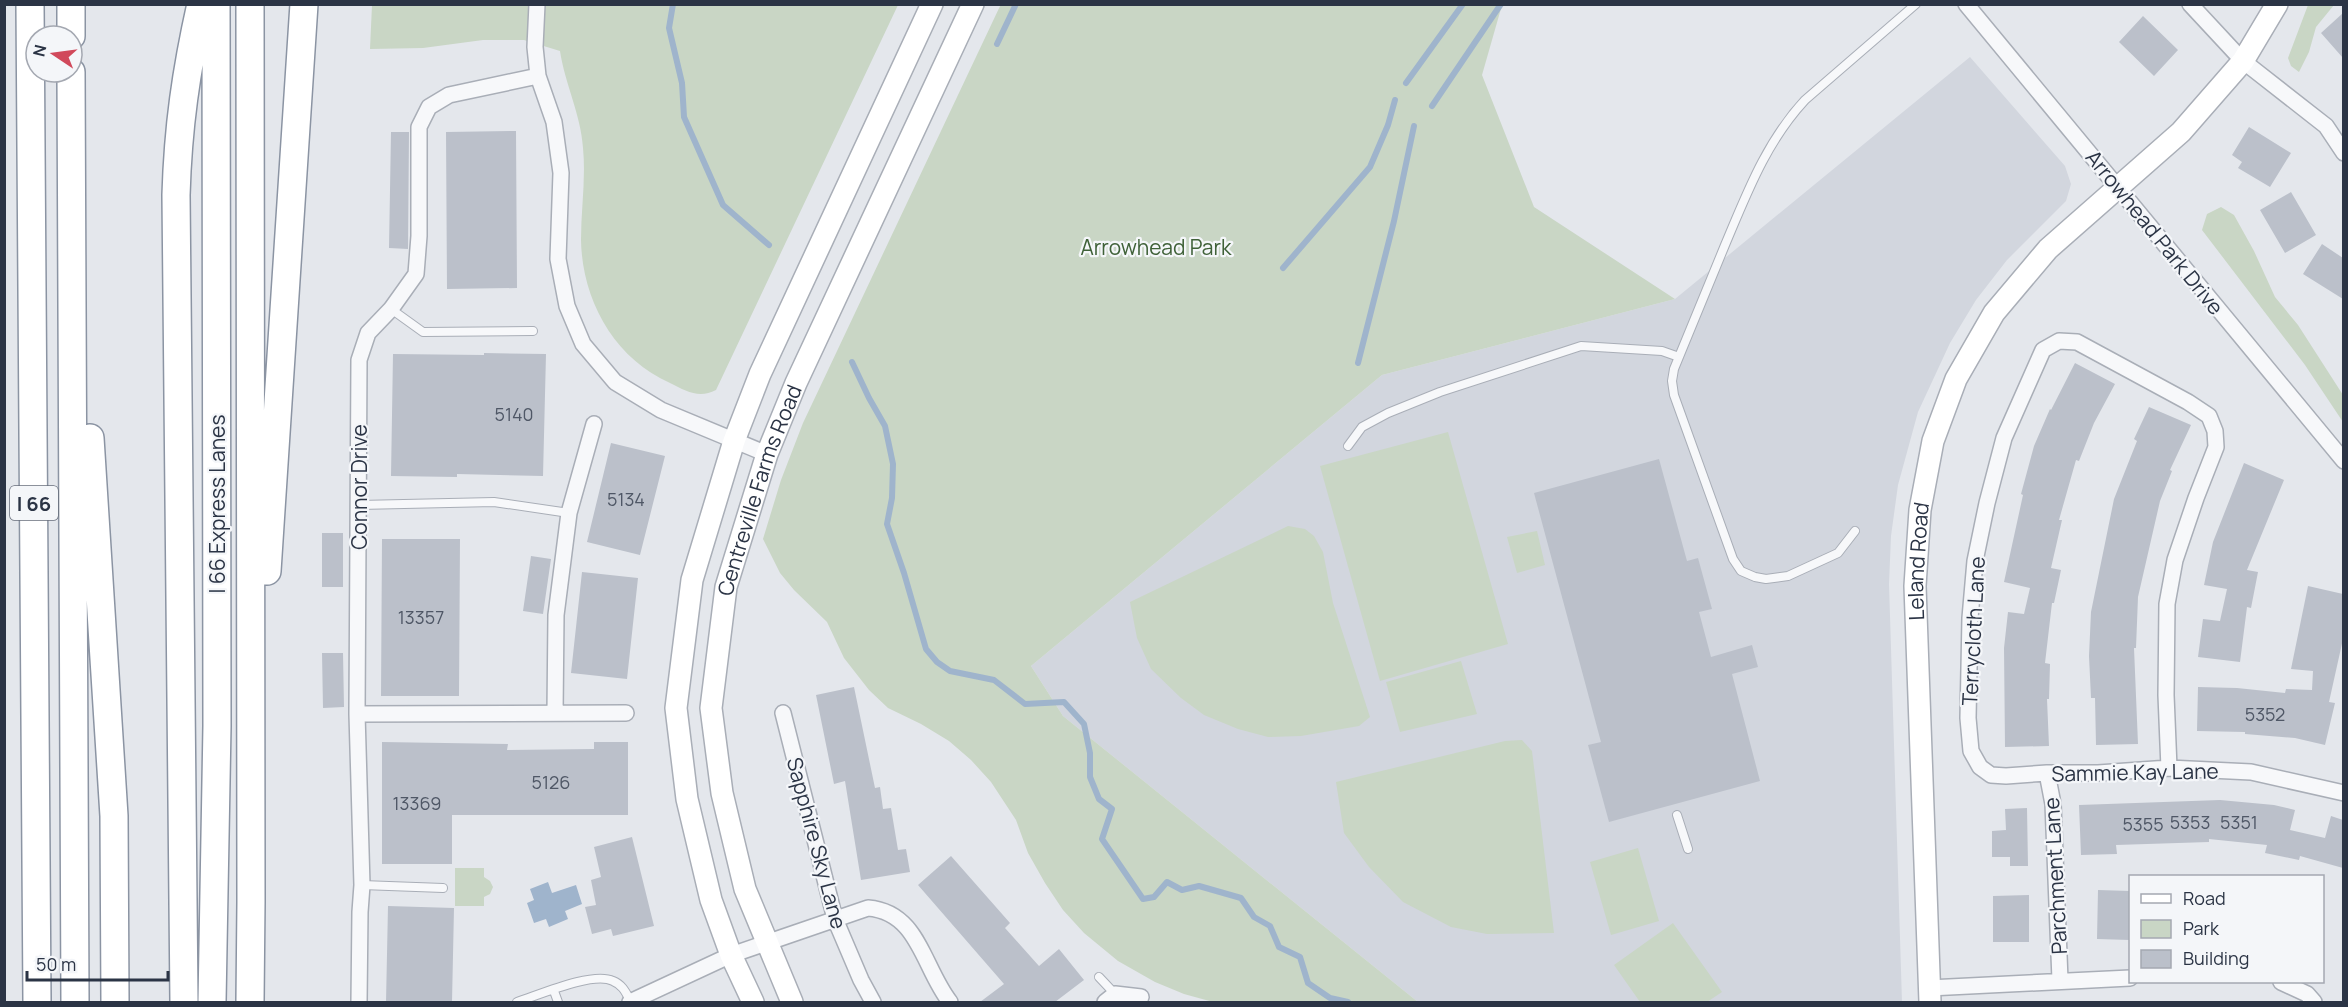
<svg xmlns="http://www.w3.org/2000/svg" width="2348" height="1007" font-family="Manrope,sans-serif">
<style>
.built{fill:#d2d6de}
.green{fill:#c9d6c5}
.water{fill:#9fb4cc}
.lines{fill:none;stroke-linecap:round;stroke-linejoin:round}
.stream{stroke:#9fb4cc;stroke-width:6}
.building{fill:#bbc0ca}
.lane-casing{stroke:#a9aeb7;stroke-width:10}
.street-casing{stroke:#a9aeb7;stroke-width:18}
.secondary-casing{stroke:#a9aeb7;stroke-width:24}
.highway-casing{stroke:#8b94a3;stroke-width:30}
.lane{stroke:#f7f8fa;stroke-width:8}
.street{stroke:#f7f8fa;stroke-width:15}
.secondary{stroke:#fff;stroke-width:21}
.highway{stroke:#fff;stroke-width:27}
.labels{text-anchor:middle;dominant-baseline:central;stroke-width:4.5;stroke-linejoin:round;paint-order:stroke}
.number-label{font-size:18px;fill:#4f5766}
.shield{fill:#f4f6f9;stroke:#676e7b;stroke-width:1.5}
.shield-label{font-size:20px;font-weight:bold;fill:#2b3445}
.street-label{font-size:21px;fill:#2b3445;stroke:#f4f6f9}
.park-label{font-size:21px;fill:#3f6138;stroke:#f4f6f9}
</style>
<rect width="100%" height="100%" fill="#e4e7ec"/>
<path class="built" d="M1970 57 2065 166 2071 184 2066 201 2007 260 1976 300 1950 343 1918 412 1898 485 1891 536 1889 584 1902 1002H1418L1063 716 1031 666 1382 375 1675 299Z"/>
<path class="green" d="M1001 4 1502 5 1482 75 1534 207 1675 299 1382 375 1031 666 1063 716 1418 1002H1213L1184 994 1155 982 1118 961 1084 933 1063 910 1045 883 1028 853 1016 820 991 782 971 760 949 741 921 724 888 708 869 690 844 658 827 622 794 590 780 573 763 539 781 480 803 423Z
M372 5H898L716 390C699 399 686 391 670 383 614 358 582 300 581 240 581 209 586 179 583 148 581 115 565 84 560 51L524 40H483L423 48 370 49Z
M2308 5H2334L2316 27 2309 52 2299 72 2291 66 2288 58Z
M2221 207 2234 215 2254 251 2275 297 2298 325 2343 395V422L2305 365 2202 230 2207 214Z
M1448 432 1508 644 1380 681 1320 466Z
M1288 526 1305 529 1314 536 1323 552 1333 603 1370 717 1359 726 1301 736 1268 737 1238 729 1204 715 1181 698 1151 669 1137 638 1130 602Z
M1537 531 1545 565 1517 573 1507 537Z
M1461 661 1477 714 1400 732 1386 682Z
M1522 740 1532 751 1554 933 1487 934 1451 927 1403 902 1369 867 1344 833 1336 782 1505 741Z
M1638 848 1659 921 1611 935 1590 862Z
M455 868H484V877L490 881 493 887 490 894 484 897V906H455Z
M1673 923 1722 992 1707 1002H1640L1614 965Z"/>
<path class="water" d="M548 882 552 893 576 885 582 904 565 911 568 919 549 927 546 919 534 923 527 903 534 900 530 889Z"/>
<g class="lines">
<path class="stream" d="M673 4 669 28 682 83 684 117 723 205 769 245
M997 44 1016 4
M1406 83 1463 4
M1432 106 1501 4
M1283 268 1370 167 1388 125 1395 100
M852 362 869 398 885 426 893 464 892 498 887 524 904 573 926 649 937 662 950 671 994 680 1025 704 1064 702 1084 724 1090 753V777L1099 799 1112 809 1102 839 1143 899 1154 897 1167 882 1182 890 1199 886 1241 898 1254 917 1270 926 1279 947 1300 957 1308 983 1330 998 1348 1002
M1358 363 1394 221 1414 126"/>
</g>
<path class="building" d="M2343 13V58L2321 33Z
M2143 16 2178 50 2154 76 2119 42Z
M2249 127 2291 153 2270 187 2238 168 2242 162 2232 155Z
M516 131 517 288 447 289 446 132Z
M391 132H409L408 249 389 248Z
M2291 192 2316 235 2285 253 2260 210Z
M2322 244 2343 258V299L2303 274Z
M484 353 546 354 543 476 457 474V477L391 476 393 354 484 355Z
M2075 363 2115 384 2094 423 2079 461 2076 460 2059 520H2062L2051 568 2061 570 2054 603H2052L2045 663 2050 664 2049 699H2047L2049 746 2005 747 2004 648 2008 612 2024 614 2030 588 2004 582 2023 495 2021 494 2034 446 2050 409 2051 410Z
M2149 407 2191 425 2170 470 2172 471 2160 501 2138 597 2136 648H2134L2138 744 2096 745 2095 698H2091L2089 656 2091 612 2114 499 2137 441 2134 439Z
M611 443 665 456 640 555 587 542Z
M1659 459 1687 561 1698 558 1712 609 1699 612 1711 657 1752 645 1758 667 1732 674 1760 781 1609 822 1588 745 1601 742 1534 493Z
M2244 463 2284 480 2247 570 2258 572 2251 608 2247 607 2240 662 2198 657 2203 619 2220 621 2227 589 2204 585 2213 542Z
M322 533H343V587H322Z
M382 539H460L459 696H381Z
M531 556 551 559 543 614 523 611Z
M582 572 638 578 627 679 571 673Z
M2308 586 2343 594V639L2329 702 2335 703 2325 745 2295 738 2245 734V732L2197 731 2198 687 2237 688 2285 693 2286 689 2312 690 2313 671 2291 669Z
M322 653H343L344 707 323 708Z
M854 687 875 788 880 787 883 809 891 808 898 850 906 849 910 872 861 880 845 781 834 784 816 695Z
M382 742 508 744 507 750 594 749V742H628V815H452V864H382Z
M2220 800 2274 805 2295 810 2290 830 2325 838 2331 816 2343 820V868L2300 856 2299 860 2265 853 2267 845 2209 839V842L2116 845 2117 854 2081 855 2079 805Z
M2027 808 2028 866H2010V857H1992V831L2006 830 2005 809Z
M632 837 654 926 613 936 611 929 592 934 585 907 596 905 591 880 601 877 594 847Z
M951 856 1010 923 1005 928 1039 966 1059 949 1084 980 1055 1002H980L1004 984 918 885Z
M2098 890 2130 891V940L2097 939Z
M2029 895V942H1993V896Z
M388 906 454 908 452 1002H386Z"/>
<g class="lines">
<g class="lane-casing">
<path id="lane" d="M391 309 423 332 533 331
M1348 446 1362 427 1388 413 1440 392 1581 346 1662 351 1679 357
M359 505 494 502 569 513
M1855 531 1838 553 1788 576 1766 579 1755 577 1741 571 1733 559 1674 395 1672 381 1674 369C1691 328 1708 287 1725 245 1747 193 1766 142 1805 100L1916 4
M1677 815 1688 849
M362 885 443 888
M1099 977 1115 994
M554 991 558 1002
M517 1002C539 995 593 971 613 981 623 985 626 993 631 1002"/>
</g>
<g class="street-casing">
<path id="street" d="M537 4 535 47 538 76 554 122 561 173 558 259 567 306 583 344 615 382 661 410 767 454
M1966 4 2344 461
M2190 4 2243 61 2326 126 2344 153
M555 713 556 615 569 513 594 424
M783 713 835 919 861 980 873 1002
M357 714 626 713
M2169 768 2166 695 2167 604 2175 560 2196 498 2216 447 2215 431 2209 416 2188 402 2077 342 2059 341 2043 350 2004 438 1987 503 1975 561 1970 618 1968 718 1971 751 1980 767 1991 775 2006 776 2047 773H2098L2169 768 2251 772 2344 793
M2047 773 2053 804 2060 980
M2281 982 2307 994 2314 1002
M1929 988 2130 978
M359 1002 360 912 362 885 357 714 359 360 368 333 391 309 416 274 419 236V127L429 107 449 95 538 76
M630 1002 731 955 868 908C919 912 923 968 950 1002
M1105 1002 1115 994 1141 997"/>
</g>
<g class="secondary-casing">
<g id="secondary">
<path d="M753 1002 731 955 711 900 687 799 676 708 692 580 734 441 760 374 932 4"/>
<path id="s1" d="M792 1002 745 889 722 793 711 708 726 587 767 454 796 383 973 4"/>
<path id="s2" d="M1930 1002 1915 586 1920 510 1933 441 1956 379 1994 313 2048 249 2181 132 2243 61 2277 4"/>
</g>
</g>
<g class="highway-casing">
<path id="highway" d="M30 4 37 1002
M71 4V36
M250 4 251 902 250 1002
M71 72 75 1002
M90 438 114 816 115 1002
M267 571 304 4
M184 1002 176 195C178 127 186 71 201 4
M212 1002 217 726 216 4"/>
</g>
<use href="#lane" class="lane"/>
<use href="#street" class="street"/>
<use href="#secondary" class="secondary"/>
<use href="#highway" class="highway"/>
</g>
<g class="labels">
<g class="number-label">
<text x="514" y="414">5140</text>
<text x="626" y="499">5134</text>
<text x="421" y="617">13357</text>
<text x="2265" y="714">5352</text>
<text x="551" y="782">5126</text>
<text x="417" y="803">13369</text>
<text x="2190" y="822">5353</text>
<text x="2239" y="822">5351</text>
<text x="2143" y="824">5355</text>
</g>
<rect class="shield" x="10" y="486" width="48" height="34" rx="4.5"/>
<g class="shield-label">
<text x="34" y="503">I 66</text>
</g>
<g class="street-label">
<text transform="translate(2155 232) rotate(51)">Arrowhead Park Drive</text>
<text transform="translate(359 487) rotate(-90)">Connor Drive</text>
<text stroke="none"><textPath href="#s1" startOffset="531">Centreville Farms Road</textPath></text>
<text transform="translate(217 504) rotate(-90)">I 66 Express Lanes</text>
<text stroke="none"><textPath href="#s2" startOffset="441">Leland Road</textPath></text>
<text transform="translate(1973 631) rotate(-87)">Terrycloth Lane</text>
<text transform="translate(2135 772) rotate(-1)">Sammie Kay Lane</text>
<text transform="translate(817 843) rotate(75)">Sapphire Sky Lane</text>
<text transform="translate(2055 876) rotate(-93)">Parchment Lane</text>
</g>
<g class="park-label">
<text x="1156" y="247">Arrowhead Park</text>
</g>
</g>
<rect width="2348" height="1007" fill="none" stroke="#2b3445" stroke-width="12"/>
<rect x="2129" y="875" width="195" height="108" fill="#f4f6f9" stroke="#a4a8b1" stroke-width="1.5"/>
<rect x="2141" y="894" width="30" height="9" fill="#ffffff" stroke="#a4a8b1" stroke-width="1.5"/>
<text x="2183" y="905" font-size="18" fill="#2b3445">Road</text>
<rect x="2141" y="920" width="30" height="18" fill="#c9d6c5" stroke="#a4a8b1" stroke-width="1.5"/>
<text x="2183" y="935" font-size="18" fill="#2b3445">Park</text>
<rect x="2141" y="950" width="30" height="18" fill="#bbc0ca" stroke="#a4a8b1" stroke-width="1.5"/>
<text x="2183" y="965" font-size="18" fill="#2b3445">Building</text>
<g transform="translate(54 54) rotate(283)"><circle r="28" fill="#f4f6f9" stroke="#a4a8b1" stroke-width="1.5"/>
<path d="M0-4.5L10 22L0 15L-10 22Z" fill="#d1495b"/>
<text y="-9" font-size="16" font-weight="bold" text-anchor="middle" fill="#2b3445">N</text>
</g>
<path d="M27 971v9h141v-9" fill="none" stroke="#2b3445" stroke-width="3"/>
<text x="36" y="971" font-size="18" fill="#2b3445" stroke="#f4f6f9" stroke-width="4.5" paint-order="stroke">50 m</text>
</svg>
